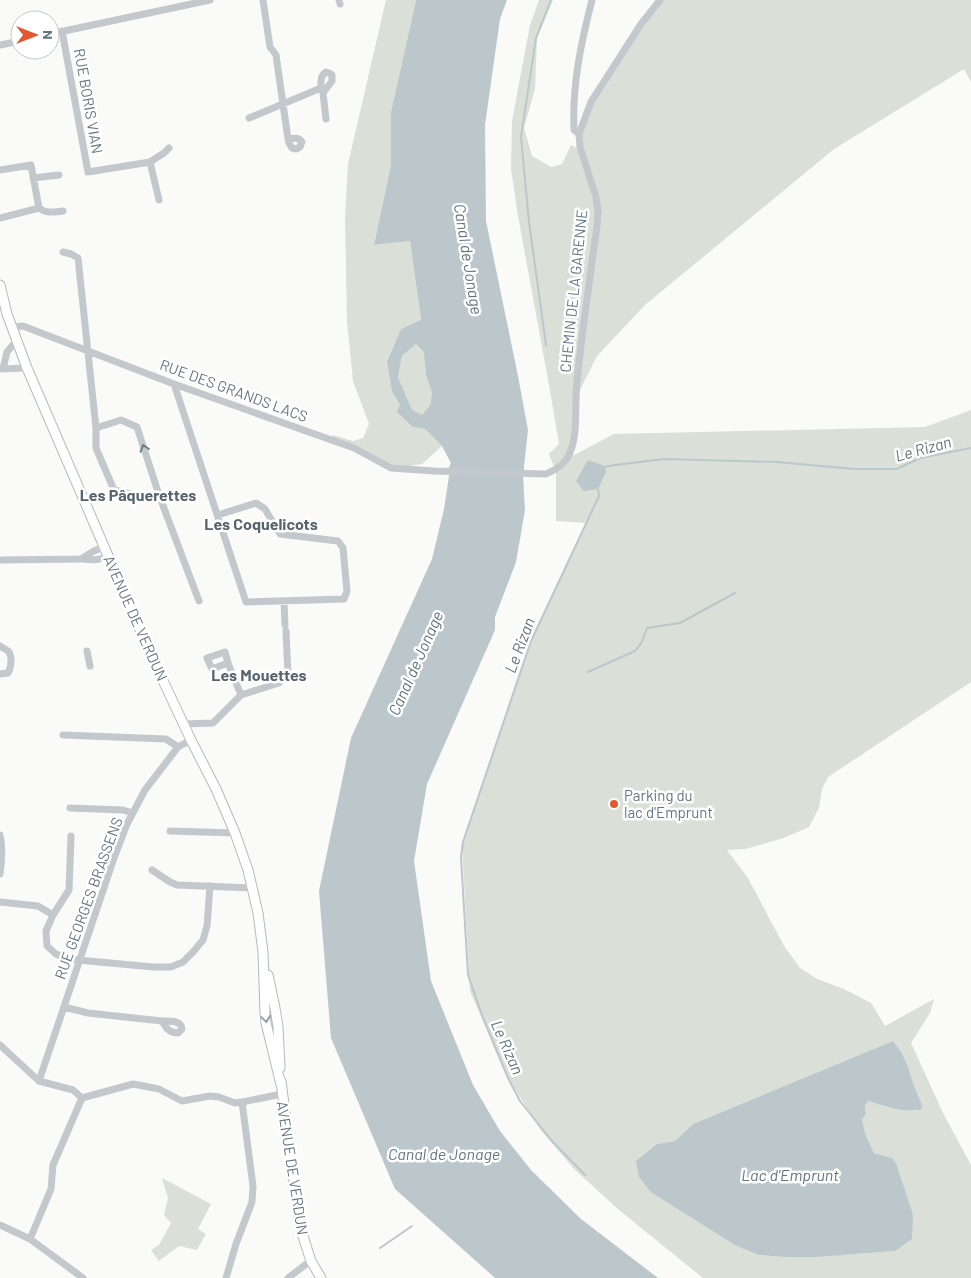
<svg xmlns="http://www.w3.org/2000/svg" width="971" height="1278" font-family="Barlow,sans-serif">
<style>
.green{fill:#dadfd7;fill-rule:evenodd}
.water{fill:#bbc7cb;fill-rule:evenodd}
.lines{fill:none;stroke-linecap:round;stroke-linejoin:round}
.stream{stroke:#bbc7cb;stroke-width:2}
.major-casing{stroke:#b5babe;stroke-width:11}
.minor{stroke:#c3c8cc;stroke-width:7}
.major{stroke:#fff;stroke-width:9}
.oneway{stroke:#6a7a87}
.oneway2{stroke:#939fa8}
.poi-dot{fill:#e4572e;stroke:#fff;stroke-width:2}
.labels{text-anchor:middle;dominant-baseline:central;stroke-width:5;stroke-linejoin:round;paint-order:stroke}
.street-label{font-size:15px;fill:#657683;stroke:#fff}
.poi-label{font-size:15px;fill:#657683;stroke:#fff;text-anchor:start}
.water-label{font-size:16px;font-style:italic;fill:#60757c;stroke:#fff}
.neighbourhood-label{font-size:16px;font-weight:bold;fill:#57646e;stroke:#fff}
</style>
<rect width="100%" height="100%" fill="#fafaf8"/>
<path class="green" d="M386 0H416L391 112V165L374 245 410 241 421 321 401 329 387 360 392 392 413 427 425 429 442 446 422 464 409 466 391 465 330 438 333 435 353 441 363 438 369 424 353 381 347 321 345 218 348 164Z
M539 0H553L537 38 535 89 524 128 532 156 551 167 562 164 571 145 577 148 579 127 659 0H971V82L964 69 834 149 645 305 597 356 580 390 577 436 572 456 614 434 925 427 971 410V682L828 777 822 789 819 808 809 827 784 838 745 849 727 850 748 878 784 946 800 968 817 979 844 989 871 1003 885 1026 934 999 930 1013 911 1043 944 1115 971 1165V1278H703L619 1210 574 1169 540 1129 508 1078 470 991 462 845 531 640 586 523 556 521V472L549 454 559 444 549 385 518 216 511 169 512 121 530 25ZM893 1041 908 1067 914 1086 921 1102 917 1111 886 1107 869 1101 865 1105 866 1114 862 1120 866 1136 874 1153 892 1158 895 1251C849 1254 805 1259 759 1255L657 1144 675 1141 693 1124Z
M416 344 425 352 426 375 432 393 430 405 422 415 412 411 398 377 402 356Z
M162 1178 211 1204 198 1229 206 1234 197 1250 179 1246 159 1261 151 1250 159 1245 171 1223 164 1215 168 1198Z"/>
<path class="water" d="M416 0H507L500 19 485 125 486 221 518 376 528 430 523 476 525 510 516 562 495 617V630L427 784 414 861 431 981 473 1085 500 1131 531 1170 581 1219 658 1278H495L395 1189 331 1038 319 891 351 738 432 559 444 509 449 476V467L451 463 442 446 425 429 413 427 397 412 400 405 392 392 387 361 401 329 421 320 410 241 374 245 391 165V112ZM416 344 424 352 426 375 432 393 430 405 422 415 412 410 398 377 402 356Z
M588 460 605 466 606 472 598 489 584 491 576 481Z
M893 1041 901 1052 908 1067 914 1086 921 1102 922 1109C908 1114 883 1106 869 1101L865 1105 866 1114 862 1120 866 1136 874 1153 892 1158 896 1163 913 1215 912 1239 895 1251 816 1257H786L759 1255 735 1245 651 1192 639 1177 636 1161 657 1144 675 1141 693 1124Z"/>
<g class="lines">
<path class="stream" d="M546 345 529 222 521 137 536 38 551 0
M604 467 615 465 664 459 777 462 854 469H897L920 458 971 448
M588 672 635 651 642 642 647 628 680 623 735 593
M585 1175 551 1140 520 1101 508 1078 483 1018 468 975 461 857 463 842 531 641 599 496 598 489
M380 1248 412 1226"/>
<g class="major-casing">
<path id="major" d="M0 285 7 314 27 368 150 653 191 740 216 789 235 833 248 870 258 913 263 952 265 1013 266 1023 281 1085
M268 975 275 1008 278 1027 280 1068
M281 1081 300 1227 311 1261 321 1278"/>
</g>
<path class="minor" d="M263 0 270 47 276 55 288 139 289 143 292 148 296 149 300 147 302 142C298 137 294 138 288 139
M339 0 340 4
M62 31 88 172 150 162 159 200
M50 34 210 0
M0 45 20 41
M321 88C321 81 320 76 326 72L329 73 332 75V81L323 93
M249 118 321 88 323 93 326 119
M579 134 574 130C572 85 581 43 592 0
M150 162 164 153 169 148
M0 170 31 165 39 208 0 218
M33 178 59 175
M39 208C47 214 54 212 63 211
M63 252 71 254 78 258 96 428V448L114 490 147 498 159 495
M12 327 23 326 174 384 354 448 391 468 434 471 546 474C556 470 564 465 569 455 579 434 574 405 577 382 582 330 590 278 597 226L598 212 596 197 580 147 579 134 591 102 641 24 660 0
M0 369 27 368
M3 369 7 352 17 340
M174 384 246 602 344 599 347 591 343 548 338 541 280 534 265 509 256 503 218 515
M96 428 121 420 137 427 159 495 199 601
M81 559C91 560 99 561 108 556
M0 560 81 559 94 551 104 547
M284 601 285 625
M0 646C1 647 7 650 8 651 13 656 11 668 8 673L0 674
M87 651 90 666
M228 663 225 652 207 658 212 669 228 663 241 695
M184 724 213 723 241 695 279 683 288 674 286 631
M63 735 166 739 178 747
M70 808 123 810 133 813
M170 831 235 833
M0 835C3 849 2 861 0 874
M71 836 69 890 53 915 46 931 47 946 56 954 67 959 153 967H171L183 962 193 952 203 940 207 926 210 886
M152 870 170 882 177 885 252 888
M0 902 38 906 53 915
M64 1007 88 1013 162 1021C170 1021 181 1020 182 1029L178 1033C169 1033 166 1028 162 1021
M0 1045 39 1081 73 1090 82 1098 133 1084 159 1089 182 1101 210 1096 219 1097 235 1103 242 1102 282 1094
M39 1081 114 858 127 824 145 790 178 747 191 740
M0 1225 30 1239 83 1278
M30 1239 51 1189 53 1165 82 1098
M226 1278 236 1244 252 1202 253 1186 242 1102
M288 1278 305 1265 311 1261"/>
<use href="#major" class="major"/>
</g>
<defs><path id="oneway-chevron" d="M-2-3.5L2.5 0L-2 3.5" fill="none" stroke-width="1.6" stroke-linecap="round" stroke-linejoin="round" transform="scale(1.25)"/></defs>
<use class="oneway" href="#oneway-chevron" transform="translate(144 448) rotate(-108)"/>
<use class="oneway2" href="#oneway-chevron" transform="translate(266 1019) rotate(82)"/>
<circle class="poi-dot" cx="614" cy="804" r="5"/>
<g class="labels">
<g class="street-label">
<text transform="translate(89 101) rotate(80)">RUE BORIS VIAN</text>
<text transform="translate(573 291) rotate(-84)">CHEMIN DE LA GARENNE</text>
<text transform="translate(234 390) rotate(20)">RUE DES GRANDS LACS</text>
<text transform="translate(136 618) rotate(66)">AVENUE DE VERDUN</text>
<text transform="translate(88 898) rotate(-70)">RUE GEORGES BRASSENS</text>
<text transform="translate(293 1168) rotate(81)">AVENUE DE VERDUN</text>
</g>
<g class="poi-label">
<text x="624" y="795">Parking du<tspan x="624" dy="17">lac d'Emprunt</tspan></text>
</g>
<g class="water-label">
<text transform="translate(469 259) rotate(81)">Canal de Jonage</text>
<text transform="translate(923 448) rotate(-15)">Le Rizan</text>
<text transform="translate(519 645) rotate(-69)">Le Rizan</text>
<text transform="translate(415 663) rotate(-66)">Canal de Jonage</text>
<text transform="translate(508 1047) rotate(66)">Le Rizan</text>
<text x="444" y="1153">Canal de Jonage</text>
<text x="790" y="1174">Lac d'Emprunt</text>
</g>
<g class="neighbourhood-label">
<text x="138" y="494">Les Pâquerettes</text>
<text x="261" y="523">Les Coquelicots</text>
<text x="259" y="674">Les Mouettes</text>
</g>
</g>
<g transform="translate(35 35) rotate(90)"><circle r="24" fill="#ffffff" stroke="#c1c8cd"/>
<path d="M0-4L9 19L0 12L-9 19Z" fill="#e4572e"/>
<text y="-8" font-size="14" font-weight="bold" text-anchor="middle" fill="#657683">N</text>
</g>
</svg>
